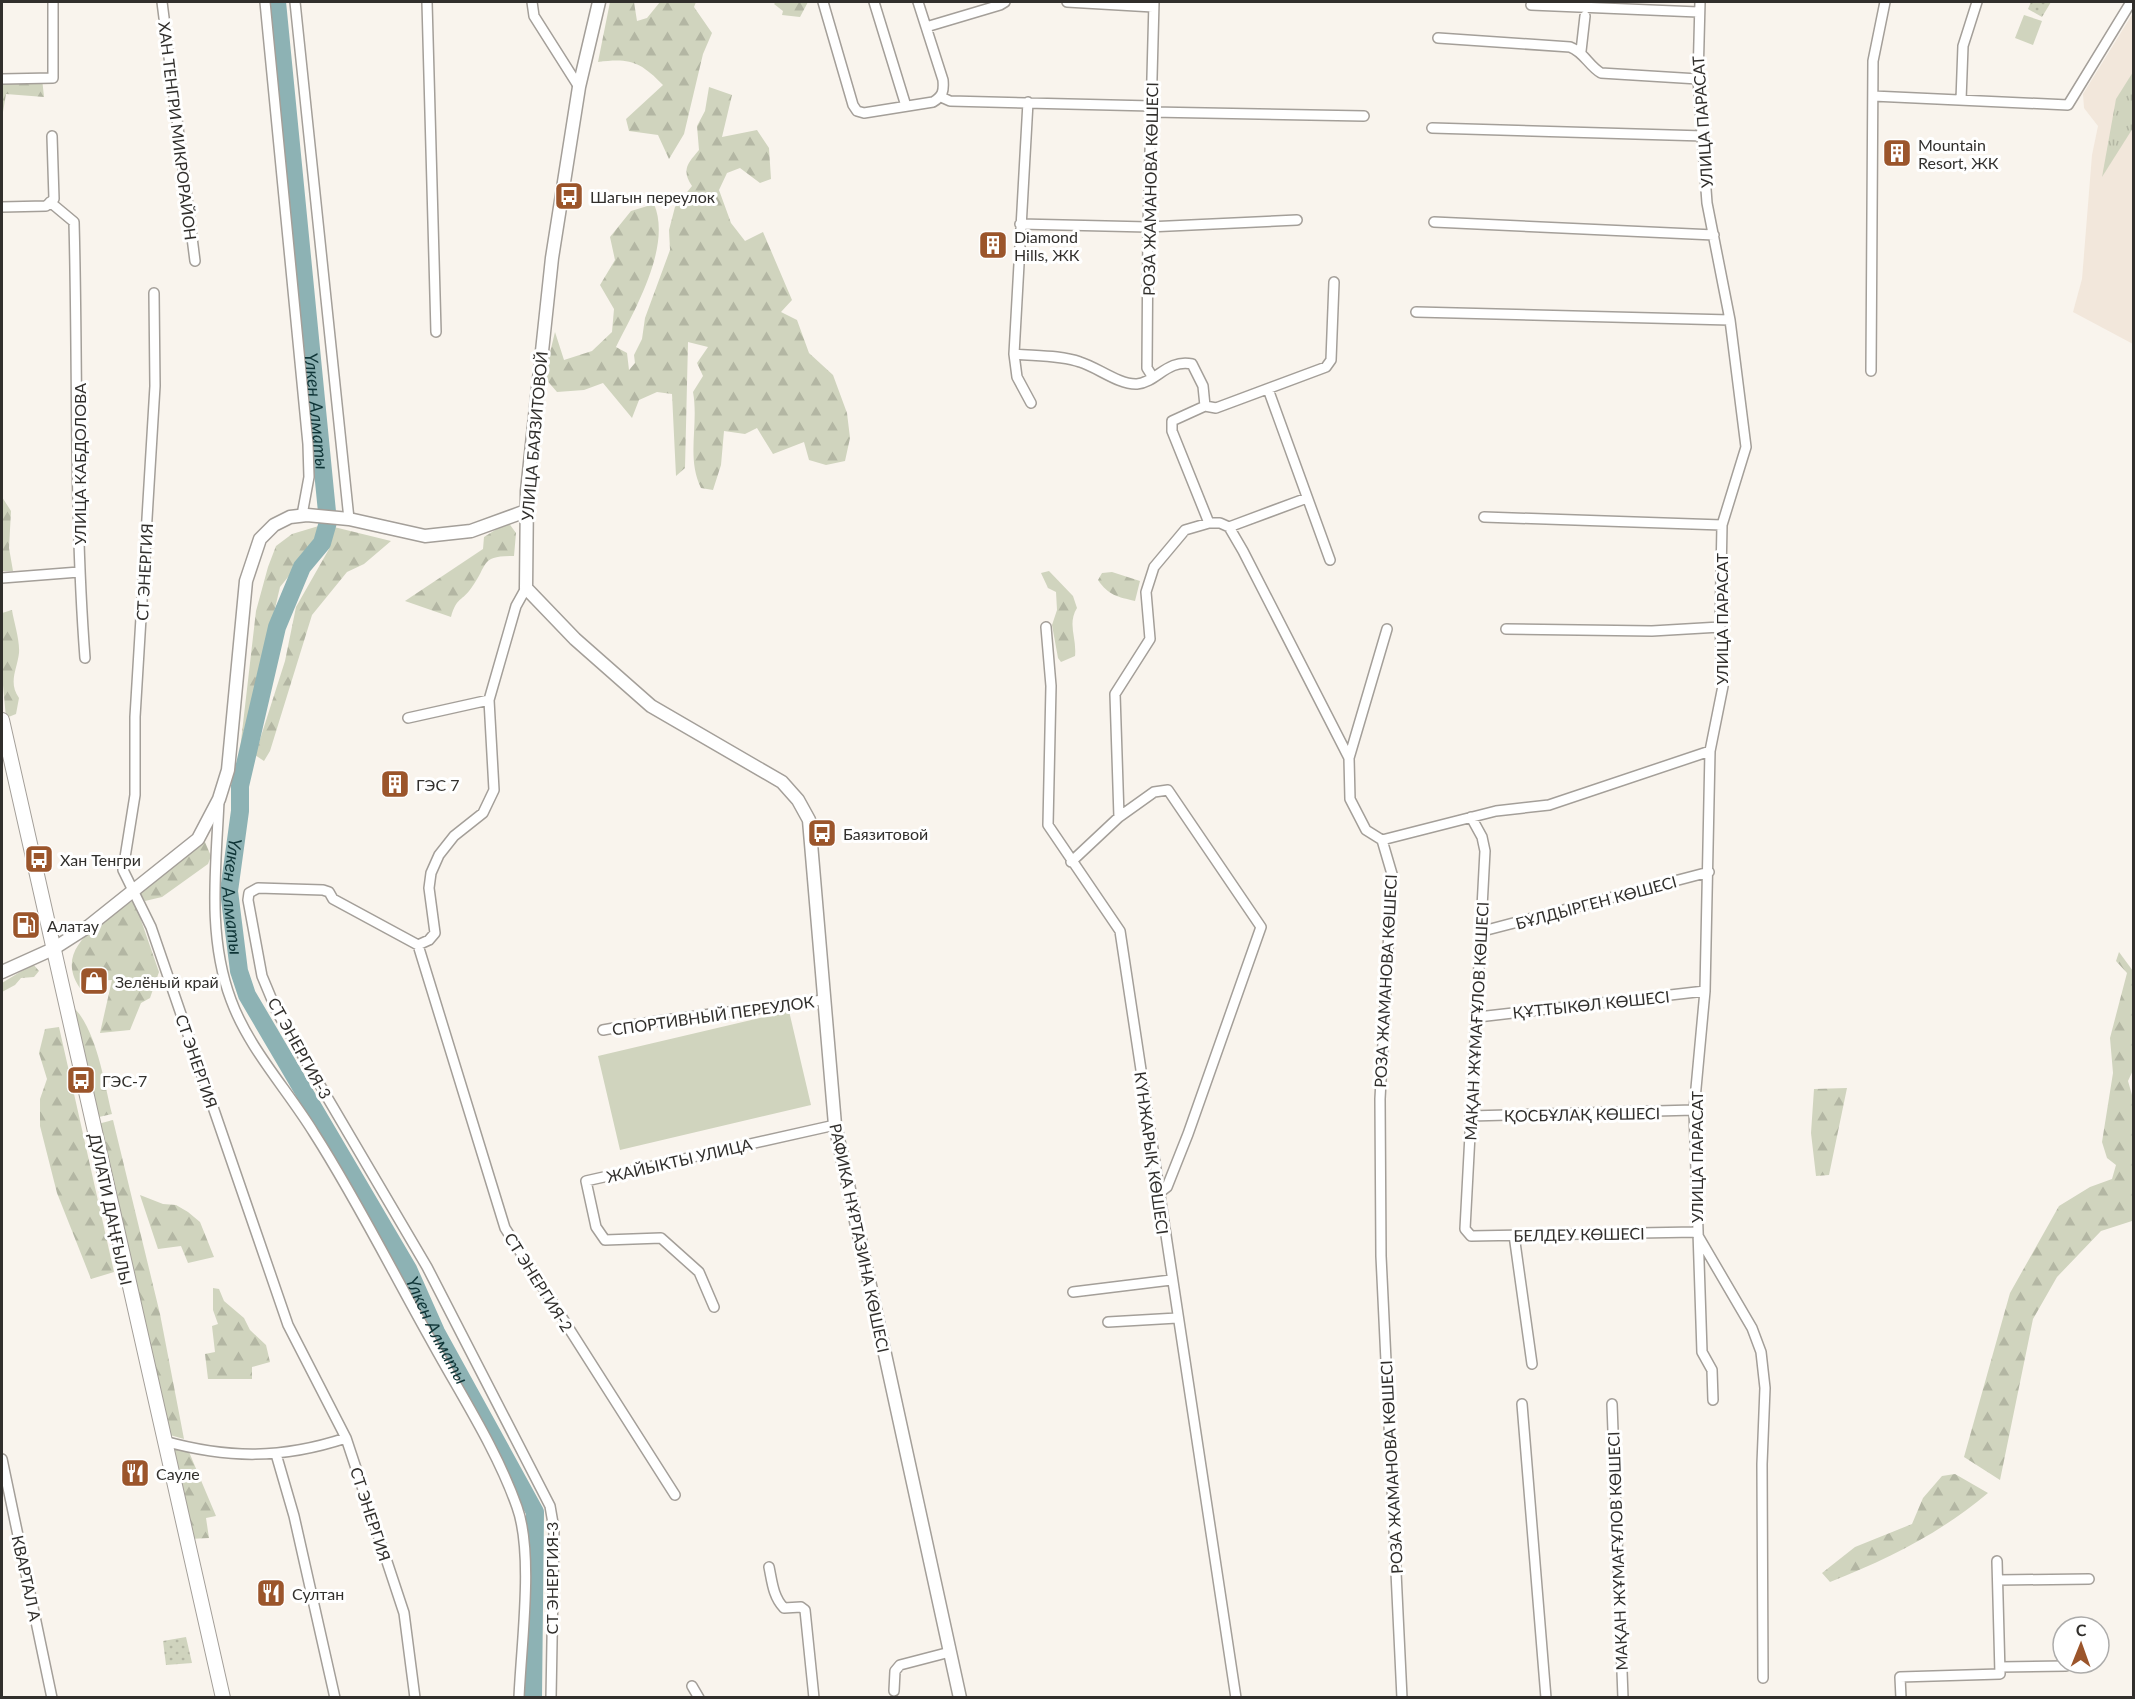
<svg xmlns="http://www.w3.org/2000/svg" width="2135" height="1699" font-family="Lato,sans-serif">
<style>
.built{fill:#f2e7db}
.grass{fill:url(#grass-tufts)}
.forest{fill:url(#forest-firs)}
.park{fill:url(#park-dots)}
.garden{fill:#d0d4be}
.lines{fill:none;stroke-linecap:round;stroke-linejoin:round}
.river{stroke:#8db2b4;stroke-width:18}
.minor-casing{stroke:#a49f99;stroke-width:12}
.tertiary-casing{stroke:#a49f99;stroke-width:15}
.secondary-casing{stroke:#a49f99;stroke-width:16}
.minor{stroke:#fff;stroke-width:9}
.tertiary{stroke:#fff;stroke-width:12}
.secondary{stroke:#fff;stroke-width:14}
.labels{text-anchor:middle;dominant-baseline:central;stroke-width:6;stroke-linejoin:round;paint-order:stroke}
.street-label{font-size:16px;fill:#312f2c;stroke:#fff}
.poi-label{font-size:16px;fill:#312f2c;stroke:#fff;text-anchor:start}
.water-label{font-size:18px;font-style:italic;fill:#0e3436;stroke:#fff}
</style>
<defs>
<pattern id="grass-tufts" width="24" height="20" patternUnits="userSpaceOnUse" patternTransform="scale(1.5)"><rect width="24" height="20" fill="#d0d4be"/><path d="M3 7l-1-3M5 7V3M7 7l1-3M15 17l-1-3M17 17v-4M19 17l1-3" fill="none" stroke="#b3b6a3"/></pattern>
<pattern id="forest-firs" width="22" height="20" patternUnits="userSpaceOnUse" patternTransform="scale(1.5)"><rect width="22" height="20" fill="#d0d4be"/><path d="M5 1l3.5 6h-7zM16 11l3.5 6h-7z" fill="#b3b6a3"/></pattern>
<pattern id="park-dots" width="8" height="8" patternUnits="userSpaceOnUse" patternTransform="scale(1.5)"><rect width="8" height="8" fill="#d0d4be"/><path d="M2 2h.1M6 6h.1" fill="none" stroke="#b3b6a3" stroke-width="1.8" stroke-linecap="round"/></pattern>
</defs>
<rect width="100%" height="100%" fill="#f9f4ed"/>
<path class="built" d="M2133 13V344L2073 312 2082 279 2092 155 2098 126 2084 108 2083 94Z"/>
<path class="grass" d="M2133 72V128L2102 177 2116 99Z"/>
<path class="forest" d="M610 2H634L637 21 647 18 660 2H696L694 7 712 33 703 54 684 134 669 159 658 135 629 131 626 119 663 85C640 61 629 58 598 62Z
M776 2H808L800 17 782 15 783 11 774 4Z
M2 78H42L44 97 6 94 2 118Z
M709 87 732 95 722 137 757 130 769 148 771 179 760 183 740 168 727 173 719 190 731 223 745 241 763 232 792 300 781 312 797 320 809 353 833 375 847 413 850 438 845 461 826 465 809 460 804 442 773 454 757 428 745 434 724 431 721 465 713 490 701 488C686 457 699 425 693 392L703 376 697 363 708 347 688 342 685 468 676 476 672 394 657 392 639 400 632 418 603 383 584 390 557 392 544 377 555 332 564 360 592 351 612 332 614 309 600 285 615 260 610 237 631 211 654 204C672 246 635 309 616 347L627 353 629 370 635 363 634 355 642 339 645 318 670 250 669 230 675 207 692 186C681 170 688 163 699 150L697 126 705 111Z
M2 497 11 511 9 548 13 571H2Z
M508 522 516 533 514 556C479 556 489 564 472 587 462 602 457 596 451 617L405 601 483 549 484 537Z
M322 525 309 551 280 587 238 767 256 611 268 567 276 546 292 534Z
M334 527 391 541 364 564 347 572 312 615 270 751 264 761 255 755 285 661 296 607 329 549Z
M1049 571 1073 596 1077 608C1067 624 1077 638 1075 656L1061 662 1058 658 1052 625 1057 610 1056 592 1048 588 1041 573Z
M1112 572 1140 581 1135 601C1118 597 1108 595 1098 580L1102 573Z
M12 610C14 623 20 640 19 653 17 670 8 682 19 698L16 714 6 718 2 674V613Z
M204 840 211 856 208 864 162 897 145 901 139 892Z
M134 900 159 972 150 998 141 1003 130 1030 100 1033 112 980 82 982V991C49 948 104 921 134 900Z
M2119 952 2133 971 2134 1068 2128 1081 2134 1102 2133 1223 2132 1221 2101 1231 2057 1277 2033 1319 2000 1480 1964 1457 2010 1293 2059 1206 2090 1187 2112 1179 2116 1165 2107 1158 2102 1142 2113 1073 2110 1038 2127 973 2116 961Z
M33 964 39 971 34 977 21 978 15 985 2 992V983Z
M71 1005C96 1026 104 1082 112 1114L99 1117Z
M59 1027 114 1272 91 1279 57 1193 40 1126V1099L47 1079 39 1053 45 1029Z
M1847 1088 1829 1175 1816 1176 1811 1133 1814 1089Z
M113 1120 160 1314 184 1439 170 1435 98 1124Z
M140 1195 163 1204 176 1205 188 1212 200 1222 214 1257 188 1263 181 1246 158 1249Z
M213 1288 219 1289 224 1301 244 1318 250 1330 266 1345 270 1362 252 1367V1379H208L205 1354 215 1352 212 1326 218 1324 213 1310Z
M170 1448 189 1452 216 1516 206 1518 209 1538 189 1539Z
M1955 1474 1988 1493C1939 1534 1888 1559 1830 1582L1822 1573 1855 1547 1912 1524 1923 1498 1942 1476Z"/>
<path class="park" d="M2031 2H2051L2042 17 2028 9Z
M186 1637 192 1663 166 1665 163 1641Z"/>
<path class="garden" d="M2024 15 2042 21 2033 45 2015 38Z
M789 1011 811 1105 620 1150 598 1056Z"/>
<g class="lines">
<path class="river" id="s1" d="M277 2 328 522 322 543 302 567 277 627 240 786V811L229 891 239 971 247 995 408 1269 436 1332 535 1512 533 1698"/>
<g class="minor-casing">
<path id="minor" d="M162 2 195 261
M265 2 308 444 309 477 302 515
M295 2 349 519
M427 2 436 332
M532 2 534 16 579 87
M823 2 853 105 857 111 864 113 933 102C943 96 944 91 943 80L918 2
M874 2 906 106
M1067 2 1153 7
M1700 2 1698 79 1707 203 1730 320 1746 447 1722 525 1720 627 1723 686 1710 751 1705 991 1694 1110 1702 1352 1712 1370 1713 1400
M1531 5 1698 12
M926 27 1000 5 1005 2
M1438 38 1570 47C1584 52 1588 65 1601 73L1698 79
M1581 51 1585 16
M2 79 53 78V2
M1873 96 2068 105 2131 2
M941 97 950 101 1152 106
M1961 100 1963 46 1977 2
M1028 102 1014 354C1035 356 1060 355 1080 362 1097 367 1119 385 1137 384 1157 382 1167 359 1192 364L1203 386 1205 406 1172 421V431L1209 523
M1152 112 1364 116
M1432 128 1704 136
M50 202 74 222C78 367 74 513 85 658
M2 207 46 206 54 199 52 136
M1434 222 1714 235
M1020 224 1148 227 1297 220
M154 293 155 386 135 717V795L123 870 151 927 288 1325 346 1438 404 1613 415 1698
M1416 312 1730 320
M1014 354 1017 377 1031 403
M1871 371 1873 61 1885 2
M1152 376 1147 368 1148 227 1154 2
M1268 389 1330 560
M1205 406 1216 408 1326 367 1331 360 1334 282
M1484 517 1722 525
M1229 527 1307 498
M2 578 79 572
M526 588 516 606 489 700 494 790 483 813 454 836 439 855 431 873 429 888 435 933 429 940 418 945 333 899 329 892 323 890 258 888 249 893 248 900 262 976 277 1012 427 1267 550 1506 554 1529 551 1698
M1046 627 1051 686 1048 825 1120 931 1236 1698
M1506 629 1652 631 1720 627
M408 718 489 700
M1349 758 1387 629
M219 801C216 868 207 936 231 1000 249 1049 287 1089 314 1133 357 1200 393 1273 432 1342 461 1395 497 1450 517 1507 534 1554 521 1646 519 1698
M1119 817 1115 694 1150 639 1146 592 1154 567 1185 530 1209 523H1220L1229 527 1243 551 1349 758 1350 799 1366 830 1382 840 1392 874 1380 1099 1381 1256 1402 1698
M1471 817 1482 837 1485 851 1465 1229 1471 1236 1696 1232
M1382 840 1496 811 1549 805 1710 751
M1071 862 1119 817 1154 792 1168 790 1261 927 1188 1134 1167 1187 1158 1194
M1483 931 1709 872
M418 945 505 1228 675 1495
M1478 1017 1705 991
M603 1030C676 1016 750 1011 823 1000
M1470 1116 1694 1110
M1697 1234 1752 1328 1761 1352 1765 1388 1762 1464 1763 1678
M1514 1235 1532 1364
M1073 1292 1171 1280
M714 1307 699 1272 661 1238 605 1240 596 1227 586 1181 835 1125
M1108 1322 1177 1318
M1522 1404 1546 1698
M1612 1404 1623 1698
M164 1441C229 1459 282 1459 346 1438
M276 1454 294 1516 335 1698
M2 1459 52 1698
M769 1567C772 1581 773 1597 784 1608L801 1607 805 1610 814 1698
M1998 1580 2089 1579
M2000 1667 2066 1666
M692 1686 699 1698
M894 1691 895 1671 900 1665 950 1652
M1901 1698 1900 1677 2000 1674 1997 1561"/>
</g>
<g class="tertiary-casing">
<path id="tertiary" d="M599 2 579 87 552 258 527 491 526 588 575 639 651 706 782 782 798 800 809 820 835 1125 960 1698
M2 972 53 949 89 926 198 839 219 799 228 770 246 581 260 539 274 525 290 517 307 515 349 519 425 536 471 531 526 511"/>
</g>
<g class="secondary-casing">
<path id="secondary" d="M2 720 223 1698"/>
</g>
<use href="#minor" class="minor"/>
<use href="#tertiary" class="tertiary"/>
<use href="#secondary" class="secondary"/>
</g>
<defs>
<g id="building-square" transform="scale(1.5)"><rect x="-9" y="-9" width="18" height="18" rx="4" fill="#9b552b" stroke="#fff"/><path d="M-4-6H4V6H1V3H-1V6H-4ZM-2.5-4.3h1.7v1.8h-1.7ZM.8-4.3h1.7v1.8H.8ZM-2.5-1h1.7V.8h-1.7ZM.8-1h1.7V.8H.8Z" fill="#fff"/></g>
<g id="bus-square" transform="scale(1.5)"><rect x="-9" y="-9" width="18" height="18" rx="4" fill="#9b552b" stroke="#fff"/><path d="M-5-6H5V4H4V6H2V4H-2V6H-4V4H-5ZM-3.5-4V0h7V-4ZM-3.5 1.2v1.5H-2V1.2ZM2 1.2v1.5H3.5V1.2Z" fill="#fff"/></g>
<g id="fuel-square" transform="scale(1.5)"><rect x="-9" y="-9" width="18" height="18" rx="4" fill="#9b552b" stroke="#fff"/><path d="M-5.5-6h7V0h2V4h1.3V-2.5L3-4.5l.8-.8L6-3V5H2.5V1h-1V6h-7ZM-4.2-4.7v3.2H.2V-4.7Z" fill="#fff"/></g>
<g id="shop-square" transform="scale(1.5)"><rect x="-9" y="-9" width="18" height="18" rx="4" fill="#9b552b" stroke="#fff"/><path d="M-5-2.5h2.3a2.7 3.5 0 0 1 5.4 0H5L5.5 6h-11ZM-1.5-2.5h3a1.5 2.3 0 0 0-3 0Z" fill="#fff"/></g>
<g id="restaurant-square" transform="scale(1.5)"><rect x="-9" y="-9" width="18" height="18" rx="4" fill="#9b552b" stroke="#fff"/><path d="M-5-6h1v4h1v-4h1v4h1v-4h1v5L-1.5 .5V6h-2V.5L-5-1ZM5-6V6H3V1.5H1.5Q1.5-4 5-6Z" fill="#fff"/></g>
</defs>
<g fill-rule="evenodd">
<use href="#building-square" x="1897" y="153"/>
<use href="#bus-square" x="569" y="196"/>
<use href="#building-square" x="993" y="245"/>
<use href="#building-square" x="395" y="784"/>
<use href="#bus-square" x="822" y="833"/>
<use href="#bus-square" x="39" y="859"/>
<use href="#fuel-square" x="26" y="925"/>
<use href="#shop-square" x="94" y="981"/>
<use href="#bus-square" x="81" y="1080"/>
<use href="#restaurant-square" x="135" y="1473"/>
<use href="#restaurant-square" x="271" y="1593"/>
</g>
<g class="labels">
<g class="street-label">
<text transform="translate(1702 122) rotate(-94)">УЛИЦА ПАРАСАТ</text>
<text transform="translate(178 131) rotate(83)">ХАН ТЕНГРИ МИКРОРАЙОН</text>
<text transform="translate(1150 189) rotate(-89)">РОЗА ЖАМАНОВА КӨШЕСІ</text>
<text transform="translate(534 436) rotate(-85)">УЛИЦА БАЯЗИТОВОЙ</text>
<text transform="translate(79 464) rotate(-90)">УЛИЦА КАБДОЛОВА</text>
<text transform="translate(144 572) rotate(-87)">СТ ЭНЕРГИЯ</text>
<text transform="translate(1721 619) rotate(-90)">УЛИЦА ПАРАСАТ</text>
<text transform="translate(1596 902) rotate(-15)">БҰЛДЫРГЕН КӨШЕСІ</text>
<text transform="translate(1385 981) rotate(-87)">РОЗА ЖАМАНОВА КӨШЕСІ</text>
<text transform="translate(1591 1004) rotate(-6)">ҚҰТТЫКӨЛ КӨШЕСІ</text>
<text transform="translate(713 1015) rotate(-8)">СПОРТИВНЫЙ ПЕРЕУЛОК</text>
<text transform="translate(1476 1021) rotate(-87)">МАҚАН ЖҰМАҒҰЛОВ КӨШЕСІ</text>
<text transform="translate(300 1048) rotate(61)">СТ ЭНЕРГИЯ-3</text>
<text transform="translate(197 1061) rotate(71)">СТ ЭНЕРГИЯ</text>
<text transform="translate(1582 1114) rotate(-1)">ҚОСБҰЛАҚ КӨШЕСІ</text>
<text transform="translate(1152 1153) rotate(82)">КҮНЖАРЫҚ КӨШЕСІ</text>
<text transform="translate(1696 1157) rotate(-90)">УЛИЦА ПАРАСАТ</text>
<text transform="translate(679 1160) rotate(-13)">ЖАЙЫКТЫ УЛИЦА</text>
<text transform="translate(111 1209) rotate(78)">ДУЛАТИ ДАҢҒЫЛЫ</text>
<text transform="translate(1579 1234) rotate(-1)">БЕЛДЕУ КӨШЕСІ</text>
<text transform="translate(860 1238) rotate(78)">РАФИКА НҰРТАЗИНА КӨШЕСІ</text>
<text transform="translate(539 1282) rotate(58)">СТ ЭНЕРГИЯ-2</text>
<text transform="translate(1391 1467) rotate(-93)">РОЗА ЖАМАНОВА КӨШЕСІ</text>
<text transform="translate(371 1514) rotate(72)">СТ ЭНЕРГИЯ</text>
<text transform="translate(1617 1551) rotate(-92)">МАҚАН ЖҰМАҒҰЛОВ КӨШЕСІ</text>
<text transform="translate(27 1578) rotate(78)">КВАРТАЛ А</text>
<text transform="translate(551 1578) rotate(-90)">СТ ЭНЕРГИЯ-3</text>
</g>
<g class="poi-label">
<text x="1918" y="144">Mountain<tspan x="1918" dy="18">Resort, ЖК</tspan></text>
<text x="590" y="196">Шагын переулок</text>
<text x="1014" y="236">Diamond<tspan x="1014" dy="18">Hills, ЖК</tspan></text>
<text x="416" y="784">ГЭС 7</text>
<text x="843" y="833">Баязитовой</text>
<text x="60" y="859">Хан Тенгри</text>
<text x="47" y="925">Алатау</text>
<text x="115" y="981">Зелёный край</text>
<text x="102" y="1080">ГЭС-7</text>
<text x="156" y="1473">Сауле</text>
<text x="292" y="1593">Султан</text>
</g>
<g class="water-label">
<text stroke="none"><textPath href="#s1" startOffset="411">Үлкен Алматы</textPath></text>
<text stroke="none"><textPath href="#s1" startOffset="915">Үлкен Алматы</textPath></text>
<text stroke="none"><textPath href="#s1" startOffset="1401">Үлкен Алматы</textPath></text>
</g>
</g>
<rect width="2135" height="1699" fill="none" stroke="#312f2c" stroke-width="6"/>
<g transform="translate(2081 1645) rotate(1)"><circle r="28" fill="#ffffff" stroke="#adacab" stroke-width="1.5"/>
<path d="M0-4.5L10 22L0 15L-10 22Z" fill="#9b552b"/>
<text y="-9" font-size="16" font-weight="bold" text-anchor="middle" fill="#312f2c">С</text>
</g>
</svg>
